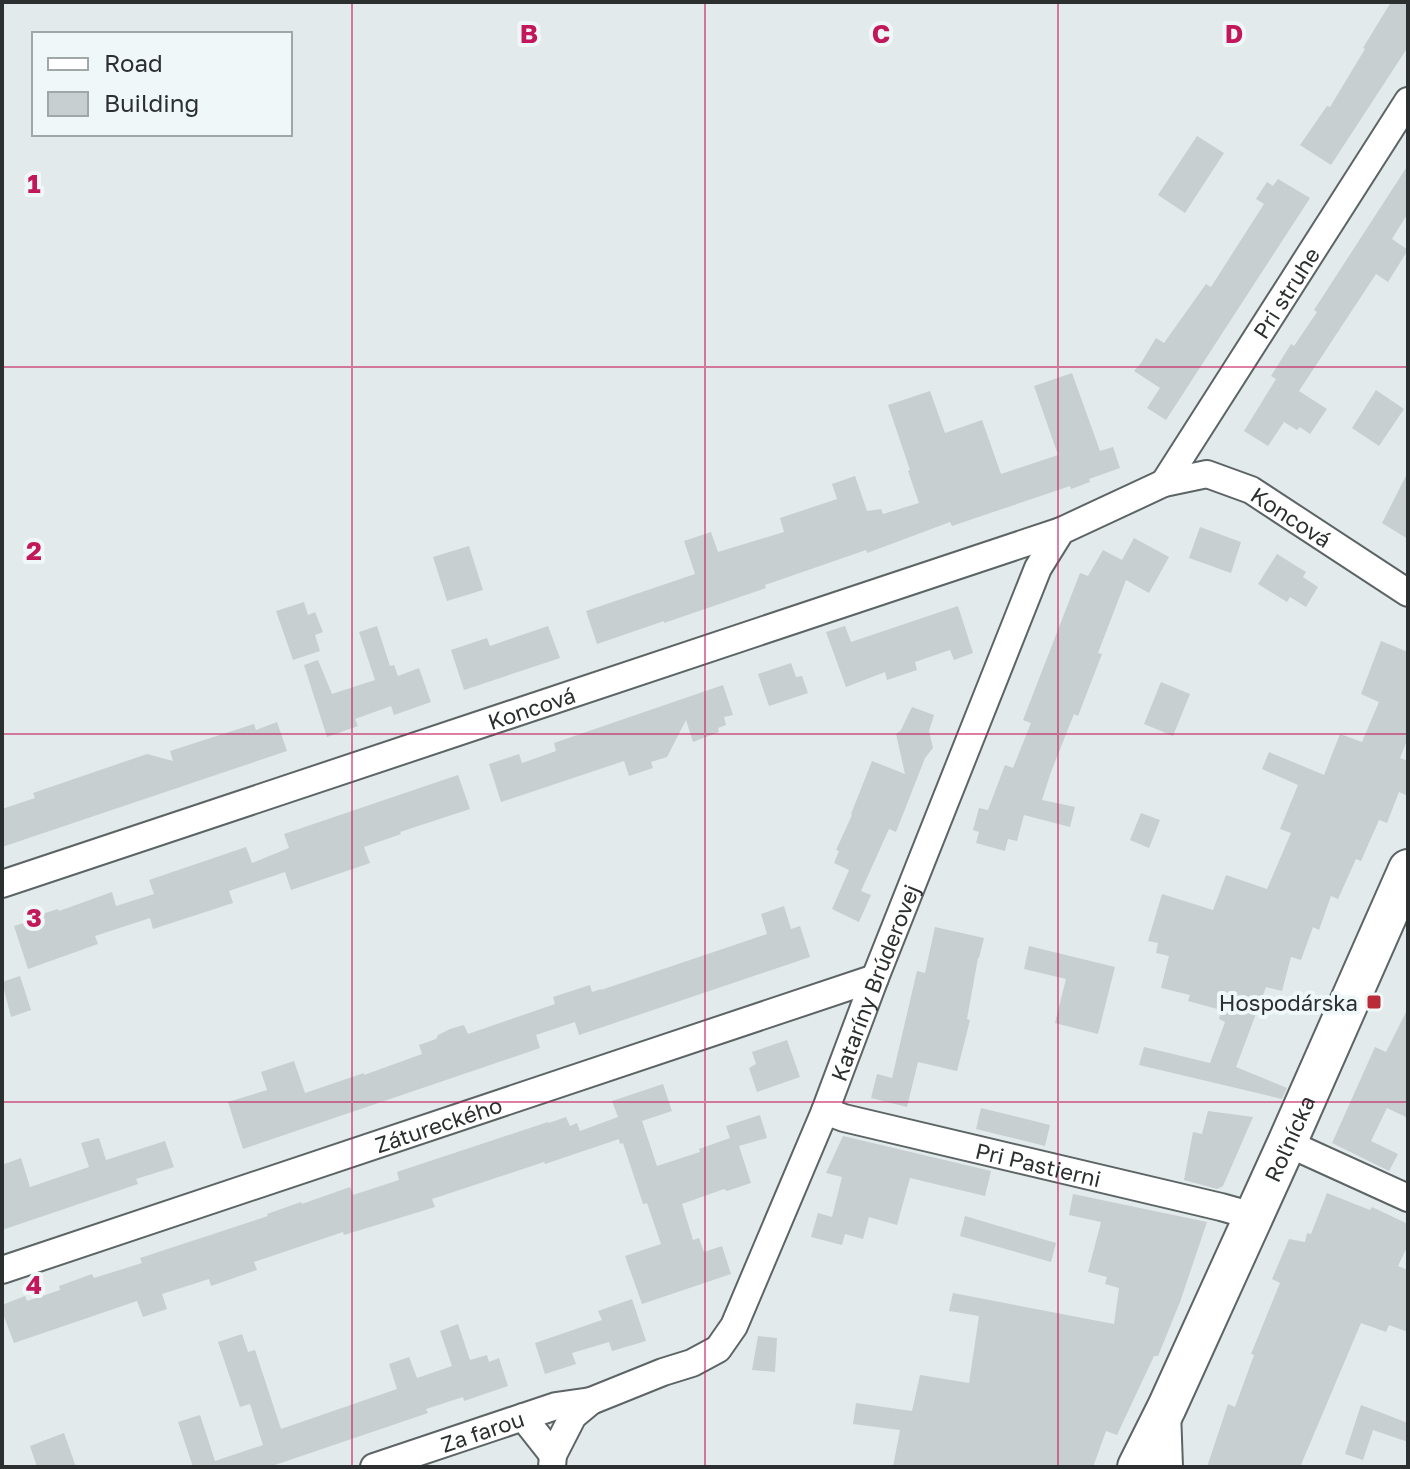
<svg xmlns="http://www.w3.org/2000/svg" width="1410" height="1469" font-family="'Golos Text',sans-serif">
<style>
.building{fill:#c7cfd0}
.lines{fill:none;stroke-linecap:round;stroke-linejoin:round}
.street-casing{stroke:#5d6465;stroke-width:30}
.secondary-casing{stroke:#5d6465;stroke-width:42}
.street{stroke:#fff;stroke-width:26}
.secondary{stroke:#fff;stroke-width:38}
.grid{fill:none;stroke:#c2185b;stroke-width:2;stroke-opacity:0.55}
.poi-dot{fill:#bb2a39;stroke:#eff7f8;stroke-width:3}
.labels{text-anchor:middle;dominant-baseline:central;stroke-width:8;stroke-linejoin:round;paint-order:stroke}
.street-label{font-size:22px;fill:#2c2f2f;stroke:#eff7f8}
.poi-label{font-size:22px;fill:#2c2f2f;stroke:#eff7f8;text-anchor:end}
.grid-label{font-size:26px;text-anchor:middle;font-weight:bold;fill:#c2185b;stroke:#eff7f8;stroke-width:8;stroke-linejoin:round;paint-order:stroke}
</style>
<rect width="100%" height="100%" fill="#e2eaeb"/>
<path class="building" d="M1391 2H1408V47L1331 165 1300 145 1327 106 1330 107 1365 49 1363 48Z
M1197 136 1224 153 1185 213 1158 195Z
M1408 165V213L1392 239 1408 250 1388 282 1376 274 1299 391 1327 409 1310 434 1300 427 1297 430 1284 422 1268 446 1244 431 1276 379 1271 376 1291 344 1294 346 1317 312 1314 310Z
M1278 179 1310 198 1166 420 1147 408 1160 388 1134 371 1141 363 1156 338 1164 343 1206 284 1211 287 1264 204 1256 199 1267 182 1273 186Z
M1072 373 1100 451 1113 447 1120 468 1089 479 1090 482 1071 489 1070 486 952 526 950 522 867 553 866 550 765 585 766 588 664 623V621L597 644 586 611 695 574 684 541 711 532 718 552 784 532 780 518 837 499 832 484 855 476 867 511 881 509 883 514 919 503 908 471 910 470 888 405 930 391 945 433 982 420 1001 474 1058 455 1034 386Z
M1376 390 1404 409 1379 446 1352 428Z
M1408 472V539L1382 523Z
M1200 527 1241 542 1231 573 1189 558Z
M1134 538 1169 557 1149 593 1126 580 1098 653 1102 654 1078 716 1074 714 1051 772 1042 800 1075 807 1070 827 1024 815 1017 841 1008 839 1005 851 976 843 979 832 973 830 979 808 988 810 1005 765 1013 768 1031 723 1023 720 1080 573 1088 576 1103 550 1122 560Z
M469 546 483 590 447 601 433 557Z
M1277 554 1306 572 1303 577 1318 587 1306 607 1290 597 1287 602 1258 584Z
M304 602 308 615 315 612 323 632 315 635 320 651 293 660 276 611Z
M958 606 973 653 954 660 950 650 915 662 917 670 887 680 885 672 846 687 826 632 845 626 851 642Z
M377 626 390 666 394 665 398 676 419 668 431 702 394 715 391 706 355 719 358 726 327 737 304 665 318 660 332 694 375 680 359 632Z
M548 626 560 658 464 690 451 650 487 638 490 646Z
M1381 641 1408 652V738L1400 758 1408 761V796L1399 792 1387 823 1379 820 1361 861 1356 859 1338 899 1331 896 1319 930 1313 927 1301 960 1291 957 1282 991 1266 987 1236 1067 1287 1088 1282 1099 1139 1065 1144 1047 1210 1063 1225 1022 1219 1019 1221 1010 1188 1001 1190 995 1161 988 1169 956 1156 953 1158 943 1148 941 1162 894 1213 910 1226 875 1267 889 1291 833 1280 829 1298 785 1262 769 1269 752 1324 775 1340 734 1362 742 1379 702 1361 694Z
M791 663 796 677 802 676 808 693 769 706 758 674Z
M1161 682 1190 694 1173 736 1144 724Z
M723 685 733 715 724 717 726 725 718 728 719 732 693 742 686 720 667 757 651 762 653 768 629 776 624 761 501 802 489 764 519 754 522 763 556 751 554 743Z
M912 707 934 715 929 731 933 748 925 758 896 832 889 829 861 891 871 895 859 922 832 909 849 870 834 863 839 851 836 850 852 815 851 814 872 761 905 774 896 734 901 730Z
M277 722 287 751 2 847V809L35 798 33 793 147 754 173 761 170 751 254 724 256 730Z
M458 775 470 809 400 832 401 834 364 847 370 863 291 890 285 872 229 891 233 903 153 929 150 918 95 936 98 944 28 969 14 926 30 921 29 918 58 909 59 911 112 892 116 906 154 894 149 880 246 847 252 863 289 848 284 834Z
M1141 813 1160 820 1149 848 1130 840Z
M784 906 791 929 800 926 810 957 579 1035 575 1022 536 1035 540 1048 243 1149 228 1102 267 1090 261 1072 294 1061 305 1093 364 1073V1075L422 1054 419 1045 436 1039 438 1035 450 1029 464 1025 468 1034 555 1004 553 997 590 985 592 992 601 989V990L767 934 761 914Z
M935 927 984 938 979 958H978L967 1019 970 1020 957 1071 918 1062 907 1107 871 1098 877 1074 892 1078 917 971 925 973Z
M1029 946 1115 967 1098 1034 1055 1023 1066 979 1024 969Z
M20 976 31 1010 11 1017 2 982Z
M1408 1008V1118L1387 1108 1371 1141 1398 1154 1389 1171 1332 1143 1375 1047 1386 1052Z
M787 1040 800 1077 757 1092 749 1068 756 1064 752 1052Z
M663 1084 672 1111 642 1121 657 1166 700 1152 699 1149 730 1138 726 1126 760 1115 767 1138 739 1146 751 1183 727 1191 724 1189 682 1204 693 1240 699 1238 704 1252 722 1246 731 1274 642 1304 625 1256 661 1244 647 1203 643 1204 623 1143 620 1144 619 1139 545 1164 544 1162 432 1199 435 1207 344 1235 343 1232 254 1262 257 1270 211 1286 209 1279 162 1294 167 1309 143 1317 137 1301 14 1343 2 1311V1305L25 1296 27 1301 60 1290 59 1286 92 1274 94 1278 142 1263 140 1258 268 1216 267 1214 301 1202 302 1204 350 1187 353 1195 399 1180 397 1172 548 1122 549 1123 566 1117 570 1126 577 1123 580 1131 618 1117 612 1101Z
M981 1108 1050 1125 1045 1146 976 1129Z
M1208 1111 1253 1117 1223 1186 1217 1189 1184 1180 1193 1132 1202 1134Z
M843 1136 991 1171 985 1196 910 1178 897 1225 869 1217 863 1239 845 1234 842 1245 811 1237 818 1213 832 1217 842 1177 826 1173Z
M99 1138 106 1160 165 1141 174 1167 136 1179 138 1184 2 1230V1165L21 1158 30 1187 89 1167 81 1143Z
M1327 1193 1370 1210 1372 1207 1408 1224V1245L1398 1266 1408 1270V1332L1389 1325 1386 1332 1361 1323 1300 1467H1207L1228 1404 1235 1407 1254 1355 1251 1354 1280 1283 1272 1279 1289 1239 1305 1242 1307 1233 1311 1234Z
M1073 1194 1207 1222 1180 1302 1158 1356H1154L1117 1435 1106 1431 1093 1467H893L900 1430 853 1424 856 1403 912 1411 920 1375 969 1383 979 1316 949 1311 953 1293 1114 1324 1119 1288 1105 1284 1107 1277 1088 1272 1101 1222 1069 1215Z
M965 1216 1056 1243 1051 1262 960 1236Z
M632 1299 646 1341 612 1351 609 1342 572 1353 576 1364 545 1374 535 1343 602 1320 598 1311Z
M458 1324 470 1360 487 1355 489 1362 499 1358 508 1386 464 1401 463 1397 426 1409 428 1413 269 1467H193L178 1422 200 1415 215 1461 263 1445 250 1404 240 1407 218 1342 242 1334 248 1352 255 1350 281 1429 397 1389 389 1364 409 1357 417 1378 452 1366 440 1331Z
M758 1336 777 1338 775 1372 752 1370Z
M1361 1405 1408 1423V1442L1373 1430 1363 1460 1345 1454Z
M64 1433 76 1467H37L30 1446Z"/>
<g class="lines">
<g class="street-casing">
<g id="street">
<path id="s1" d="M1164 483 1408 101"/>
<path id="s2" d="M2 884 1061 531"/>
<path id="s3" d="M825 1111 844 1118 1221 1207 1253 1216"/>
<path d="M1287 1143 1408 1198"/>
<path id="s4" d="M2 1270 875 978"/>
<path d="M1167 1411 1169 1467"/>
<path d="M523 1417 553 1455"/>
<path id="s5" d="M374 1467 556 1406 591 1401"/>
<path id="s6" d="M552 1467 553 1455 573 1416 591 1401 663 1372 692 1363 718 1349 734 1326 825 1111 875 978 1038 568 1061 531 1164 483 1207 474 1251 490 1408 593"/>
</g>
</g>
<g class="secondary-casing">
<g id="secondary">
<path id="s7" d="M1137 1467 1167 1407 1287 1143 1408 869"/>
</g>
</g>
<use href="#street" class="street"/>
<use href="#secondary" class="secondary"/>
</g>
<path class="grid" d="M352 2V1467M705 2V1467M1058 2V1467M2 367H1408M2 734H1408M2 1102H1408"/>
<rect class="poi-dot" x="1366" y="994" width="16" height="16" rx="4"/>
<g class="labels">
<g class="street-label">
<text stroke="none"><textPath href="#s1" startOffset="226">Pri struhe</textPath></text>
<text stroke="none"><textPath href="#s6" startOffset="1358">Koncová</textPath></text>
<text stroke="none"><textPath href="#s2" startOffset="558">Koncová</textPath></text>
<text stroke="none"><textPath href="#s6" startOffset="616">Kataríny Brúderovej</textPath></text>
<text stroke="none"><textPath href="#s4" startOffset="460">Zátureckého</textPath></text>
<text stroke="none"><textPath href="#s7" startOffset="362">Roľnícka</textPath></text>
<text stroke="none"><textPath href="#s3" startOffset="220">Pri Pastierni</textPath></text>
<text stroke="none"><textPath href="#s5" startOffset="114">Za farou</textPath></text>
</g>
<g class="poi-label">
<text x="1358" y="1002">Hospodárska</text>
</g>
</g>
<g class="grid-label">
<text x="529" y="43">B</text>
<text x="881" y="43">C</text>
<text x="1234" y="43">D</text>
<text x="34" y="193">1</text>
<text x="34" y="560">2</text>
<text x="34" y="927">3</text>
<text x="34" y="1294">4</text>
</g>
<rect width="1410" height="1469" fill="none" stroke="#2c2f2f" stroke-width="8"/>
<rect x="32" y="32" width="260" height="104" fill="#eff7f8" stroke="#a1a7a8" stroke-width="2"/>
<rect x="48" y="58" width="40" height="12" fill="#ffffff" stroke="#a1a7a8" stroke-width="2"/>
<text x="104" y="72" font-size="24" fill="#2c2f2f">Road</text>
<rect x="48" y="92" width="40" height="24" fill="#c7cfd0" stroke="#a1a7a8" stroke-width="2"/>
<text x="104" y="112" font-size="24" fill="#2c2f2f">Building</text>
</svg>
